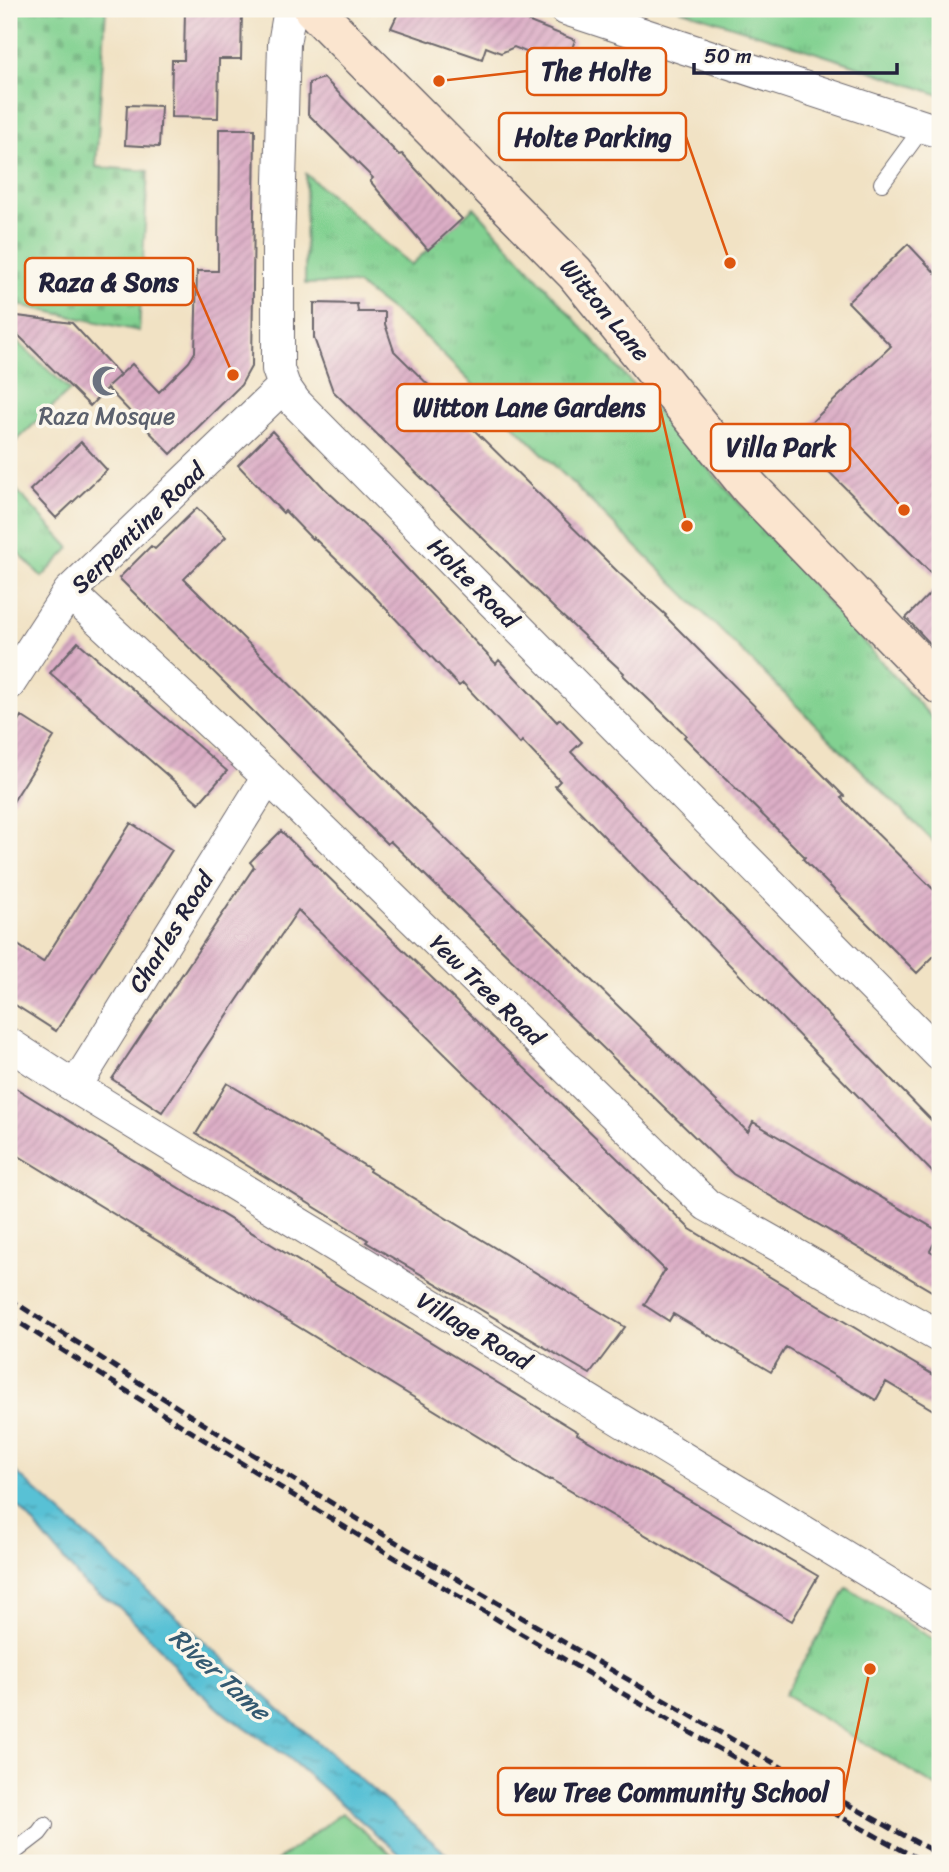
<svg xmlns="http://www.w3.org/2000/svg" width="949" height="1872" font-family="Sriracha,sans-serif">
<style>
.cemetery{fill:url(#cemetery-stones);stroke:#527a66;stroke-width:2}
.park{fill:url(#park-tufts);stroke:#527a66;stroke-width:2}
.garden{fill:#82d191;stroke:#527a66;stroke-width:2}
.water{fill:url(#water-ripples);stroke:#3e7288;stroke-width:2}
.building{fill:url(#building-hatch)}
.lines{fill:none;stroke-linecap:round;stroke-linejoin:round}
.lane-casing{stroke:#6a656b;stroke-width:18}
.street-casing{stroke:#6a656b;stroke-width:34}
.secondary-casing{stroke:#6a656b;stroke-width:41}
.lane{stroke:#fff;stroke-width:16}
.street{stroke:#fff;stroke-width:32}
.secondary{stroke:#fbe5cf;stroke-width:38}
.rail{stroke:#22223b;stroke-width:5;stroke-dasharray:10 5;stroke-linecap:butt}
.labels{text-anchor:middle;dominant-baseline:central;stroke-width:7;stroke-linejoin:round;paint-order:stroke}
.street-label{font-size:24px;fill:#22223b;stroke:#fbf7ec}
.worship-label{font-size:24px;fill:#5b616d;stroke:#fbf7ec}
.water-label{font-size:26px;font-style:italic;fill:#355a71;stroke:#fbf7ec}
.leader{fill:none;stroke:#de560e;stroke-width:2.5}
.callout-dot{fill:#de560e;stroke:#fbf7ec;stroke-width:2.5}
.callout{fill:#fbf7ec;stroke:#de560e;stroke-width:2.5}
.callout-label{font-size:26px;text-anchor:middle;font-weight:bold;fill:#22223b}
</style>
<defs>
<pattern id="cemetery-stones" width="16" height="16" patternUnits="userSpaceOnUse" patternTransform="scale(1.75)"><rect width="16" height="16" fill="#82d191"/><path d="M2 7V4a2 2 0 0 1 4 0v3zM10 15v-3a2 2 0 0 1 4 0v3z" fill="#70b37e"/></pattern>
<pattern id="park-tufts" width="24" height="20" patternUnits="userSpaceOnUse" patternTransform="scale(1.75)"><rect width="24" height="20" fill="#82d191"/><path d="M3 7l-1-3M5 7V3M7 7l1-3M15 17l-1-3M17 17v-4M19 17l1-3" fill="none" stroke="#70b37e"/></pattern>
<pattern id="water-ripples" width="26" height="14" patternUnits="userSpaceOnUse" patternTransform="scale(1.75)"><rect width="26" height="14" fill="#59c1d5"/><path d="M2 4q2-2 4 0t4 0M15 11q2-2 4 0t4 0" fill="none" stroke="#499cae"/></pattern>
<pattern id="building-hatch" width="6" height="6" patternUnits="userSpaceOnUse" patternTransform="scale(1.75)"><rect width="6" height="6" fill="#dcaec6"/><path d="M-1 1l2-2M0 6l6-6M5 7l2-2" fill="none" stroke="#bc95ab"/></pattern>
</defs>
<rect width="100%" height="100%" fill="#fbf7ec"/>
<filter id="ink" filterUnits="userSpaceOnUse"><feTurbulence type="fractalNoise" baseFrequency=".0143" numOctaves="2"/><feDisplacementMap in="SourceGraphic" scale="14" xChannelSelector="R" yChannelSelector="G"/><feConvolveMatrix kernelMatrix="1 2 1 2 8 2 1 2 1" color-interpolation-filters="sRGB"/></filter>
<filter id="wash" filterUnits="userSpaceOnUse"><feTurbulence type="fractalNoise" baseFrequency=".00686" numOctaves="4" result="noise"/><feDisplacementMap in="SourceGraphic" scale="28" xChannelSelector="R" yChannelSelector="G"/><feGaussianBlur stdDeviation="1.57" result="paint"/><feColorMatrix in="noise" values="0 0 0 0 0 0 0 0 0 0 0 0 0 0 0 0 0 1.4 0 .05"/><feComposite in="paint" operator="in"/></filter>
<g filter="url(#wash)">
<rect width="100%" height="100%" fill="#f1e2c4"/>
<path class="cemetery" d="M9 9H106L96 167 148 171 139 331 9 303Z"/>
<path class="park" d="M679 9H940V95L848 63Z
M306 174 411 265 474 207 940 727V848L420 332 358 285 347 283 305 284Z
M9 334 70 390 9 448Z
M9 482 70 548 42 577 9 543Z
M847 1588 940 1643 939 1788 784 1695Z"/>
<path class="garden" d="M342 1813 402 1863H274Z"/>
<path class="water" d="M9 1466 287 1716 457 1863H410L286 1756 226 1715 182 1676 161 1649 120 1608 85 1585 23 1511 9 1499Z"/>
<g id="blocks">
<path class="building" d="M185 9H242L241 59H219L218 118 171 117 172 60H184Z
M400 9H497L575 40 565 68 514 47 501 53 486 47 482 59 391 28Z
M324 78 399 155 402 154 462 219 428 250 370 181 373 178 308 114 309 83Z
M127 105 161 106 159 147 125 145Z
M219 129H255L252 365 241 385 171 454 107 388 90 406 9 326V315L72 323 120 375 108 386 132 364 159 392 189 362 195 352 197 271H218Z
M908 244 940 278V582L795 438 891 346 848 302Z
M314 303 357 304 358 312H385V324L394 351 618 572 666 615 665 616 844 796 841 798 940 896V950L917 973 803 859 805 857 684 737 686 735 623 675 624 673 558 612 333 391 314 338Z
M272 431 324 488 382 542 496 664 499 660 557 722 560 719 582 742 571 752 940 1129V1180L555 786 560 781 522 741 520 744 463 683 459 686 373 595 313 537 312 539 285 511 283 513 238 465Z
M81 442 107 470 56 518 30 490Z
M197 508 226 537 184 579 418 812 748 1132 753 1122 940 1232 930 1251 940 1257V1296L733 1174 390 841 387 844 119 578 151 546 155 549Z
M940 583V654L906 618Z
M78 642 227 771 199 803 50 673Z
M21 716 54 737 9 808V736Z
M131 823 172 850 56 1031 9 1001V939L43 962Z
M281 831 690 1229 940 1379V1414L886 1382 876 1400 786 1347 771 1372 673 1314 669 1321 644 1305 665 1270 298 910 162 1112 112 1079 254 867 250 862Z
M227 1083 370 1169 369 1171 625 1327 590 1374 366 1242 368 1240 196 1134Z
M9 1084 578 1432 577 1434 818 1576 792 1621 550 1479 549 1480 9 1150Z"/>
</g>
</g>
<g filter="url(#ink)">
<use href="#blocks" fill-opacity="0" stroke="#6a656b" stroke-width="2"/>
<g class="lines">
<g class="lane-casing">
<path id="lane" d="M882 183 923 127
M9 1856 39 1833 45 1825"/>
</g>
<g class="street-casing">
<path id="street" d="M290 9 284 44 278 249V369L284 386 295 402 940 1055
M566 9 940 132
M69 592 268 777 707 1205 940 1337
M9 684 69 592 284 386
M9 1044 75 1087 940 1615
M75 1087 268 777"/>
</g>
<g class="secondary-casing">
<path id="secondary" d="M313 9 575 273 750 488 940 685"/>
</g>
<use href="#lane" class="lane"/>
<use href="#street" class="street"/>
<use href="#secondary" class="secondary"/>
<path class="rail" d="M9 1299C92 1351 173 1406 257 1457 481 1596 709 1729 940 1855
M9 1316C309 1508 612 1695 926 1863"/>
</g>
</g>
<defs>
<g id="mosque-bare" transform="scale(2.415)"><path d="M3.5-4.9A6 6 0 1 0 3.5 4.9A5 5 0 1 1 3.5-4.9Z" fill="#6b7280" stroke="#fbf7ec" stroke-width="2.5" paint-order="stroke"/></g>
</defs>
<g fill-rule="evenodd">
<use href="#mosque-bare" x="107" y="381"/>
</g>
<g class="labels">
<g class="street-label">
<text transform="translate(605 310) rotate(50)">Witton Lane</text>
<text transform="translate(138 528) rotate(-44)">Serpentine Road</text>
<text transform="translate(473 583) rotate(45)">Holte Road</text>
<text transform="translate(171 932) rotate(-58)">Charles Road</text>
<text transform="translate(487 990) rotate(44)">Yew Tree Road</text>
<text transform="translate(474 1331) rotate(31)">Village Road</text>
</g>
<g class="worship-label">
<text x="107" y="416">Raza Mosque</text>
</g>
<g class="water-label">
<text transform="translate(220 1674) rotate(42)">River Tame</text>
</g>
</g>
<path class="leader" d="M439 81L527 71M730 263L686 137M233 375L193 282M687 526L660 407M904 510L850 447M870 1669L844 1792"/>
<g class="callout-dot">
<circle cx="439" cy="81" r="7"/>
<circle cx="730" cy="263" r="7"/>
<circle cx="233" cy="375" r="7"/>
<circle cx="687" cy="526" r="7"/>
<circle cx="904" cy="510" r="7"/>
<circle cx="870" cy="1669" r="7"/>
</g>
<g class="callout">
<rect x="527" y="48" width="139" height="47" rx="7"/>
<rect x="499" y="113" width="187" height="47" rx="7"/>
<rect x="25" y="258" width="168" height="47" rx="7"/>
<rect x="397" y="384" width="263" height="47" rx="7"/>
<rect x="711" y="424" width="139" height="47" rx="7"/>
<rect x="498" y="1768" width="346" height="47" rx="7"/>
</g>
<g class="callout-label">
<text x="596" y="80">The Holte</text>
<text x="593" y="146">Holte Parking</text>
<text x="109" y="291">Raza &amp; Sons</text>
<text x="529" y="416">Witton Lane Gardens</text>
<text x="781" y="456">Villa Park</text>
<text x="671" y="1801">Yew Tree Community School</text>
</g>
<rect width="949" height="1872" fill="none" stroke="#fbf7ec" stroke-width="35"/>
<path d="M694 63v10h203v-10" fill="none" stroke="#22223b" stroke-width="3.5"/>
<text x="704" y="63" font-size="21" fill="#22223b" stroke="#fbf7ec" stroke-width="5" paint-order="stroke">50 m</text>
</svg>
